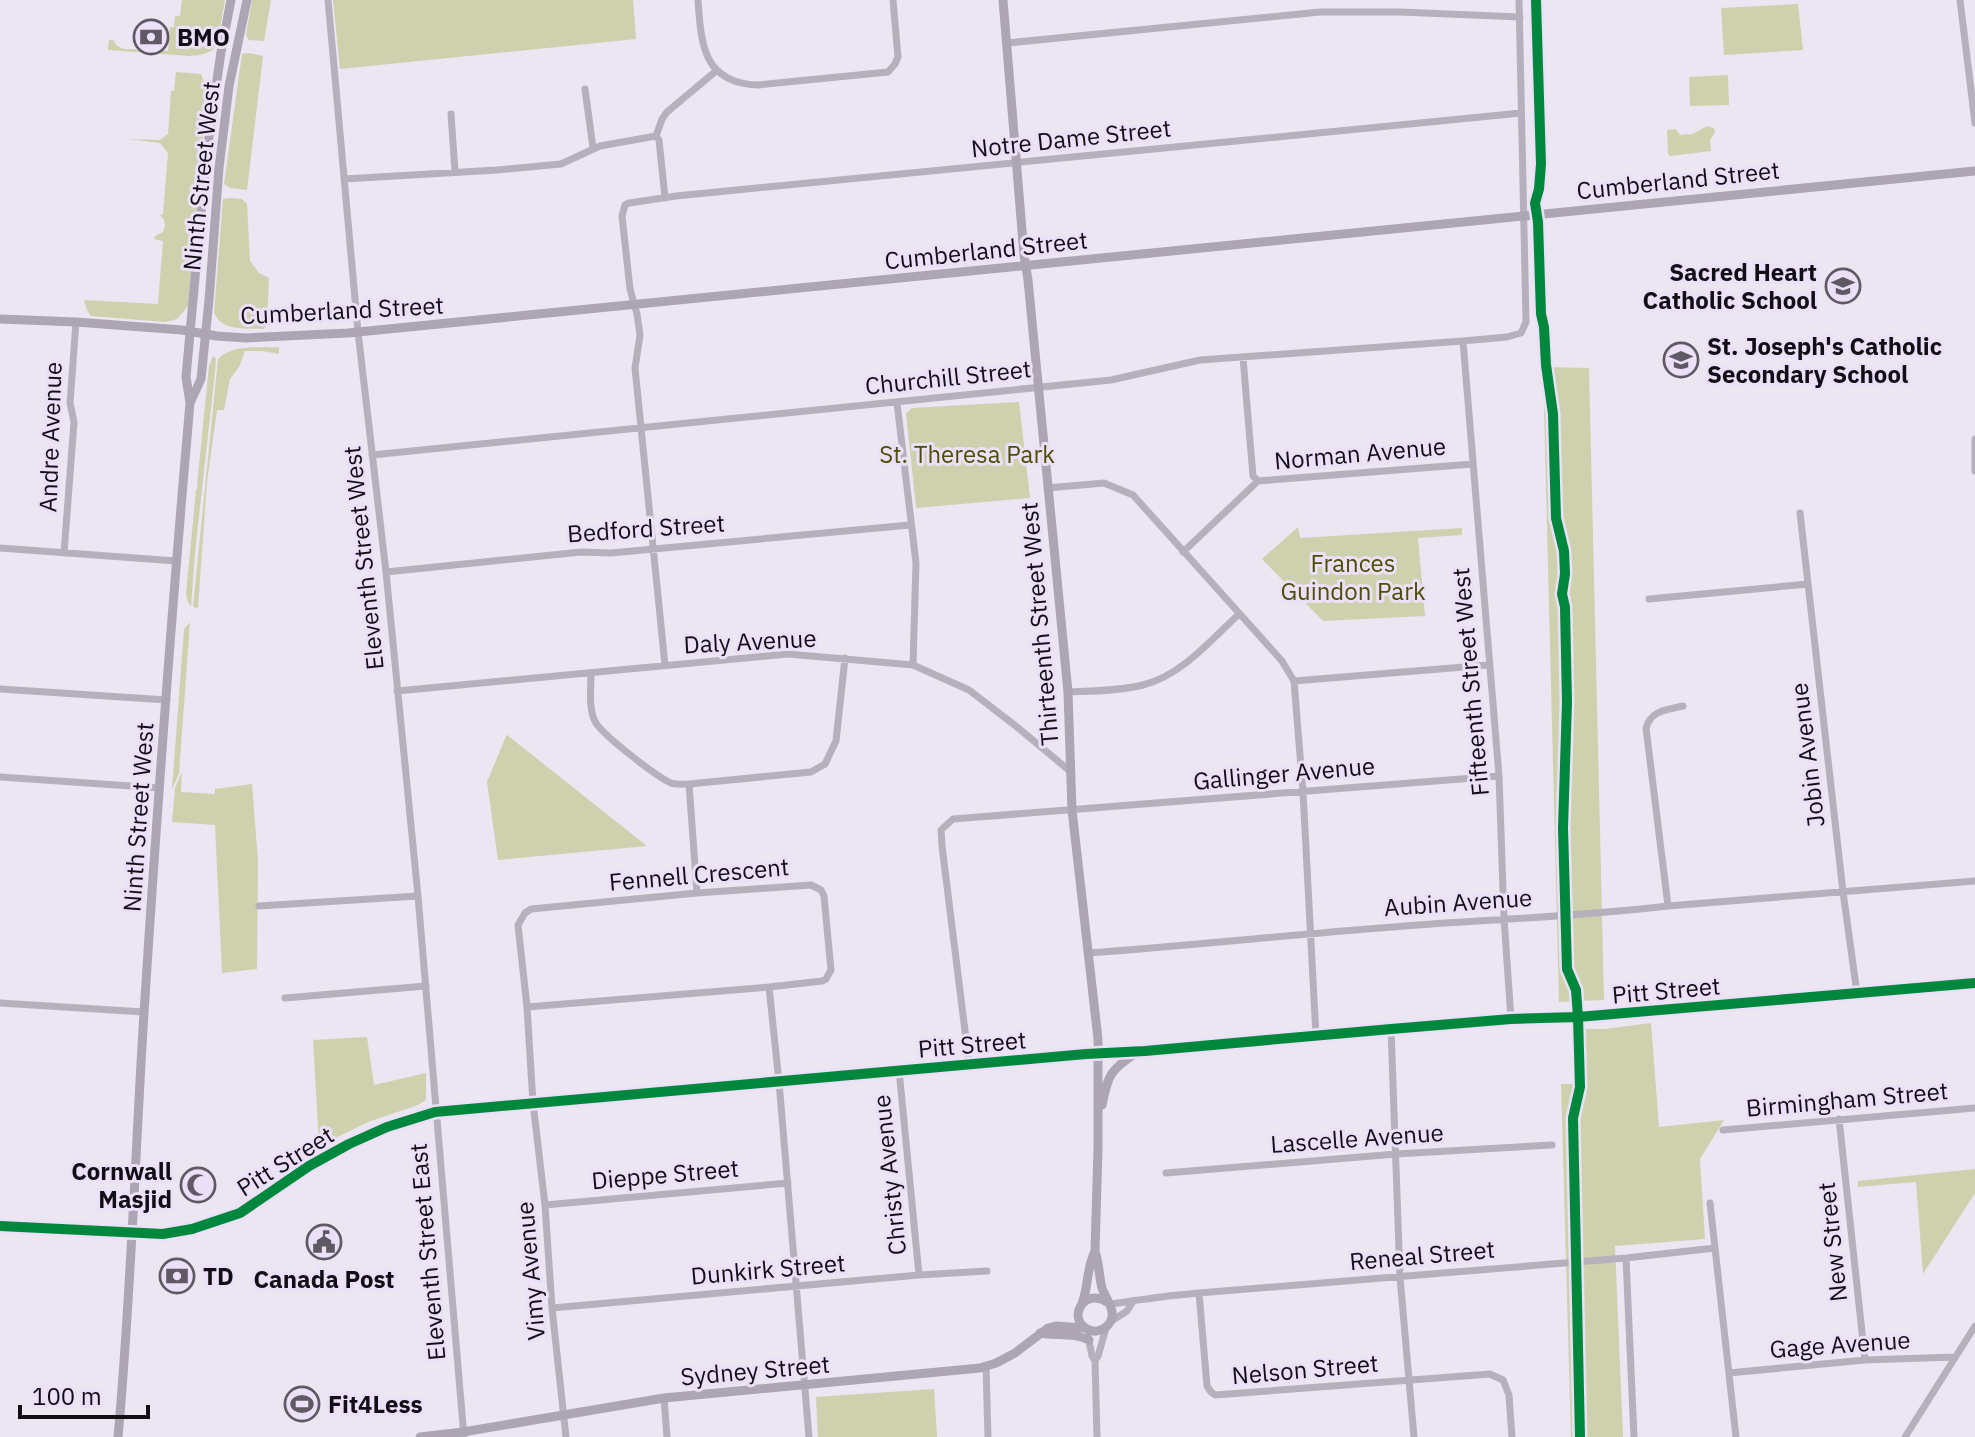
<svg xmlns="http://www.w3.org/2000/svg" width="1975" height="1437" font-family="'IBM Plex Sans',sans-serif">
<style>
.green{fill:#ced1ad}
.lines{fill:none;stroke-linecap:round;stroke-linejoin:round}
.street{stroke:#b6b0bc;stroke-width:7}
.secondary{stroke:#ada5b4;stroke-width:9}
.cycleway-casing{stroke:#ecdff8;stroke-width:15}
.cycleway{stroke:#00873e;stroke-width:10}
.labels{text-anchor:middle;dominant-baseline:central;stroke-width:6;stroke-linejoin:round;paint-order:stroke}
.poi-label{font-size:24px;font-weight:bold;fill:#120e16;stroke:#ecdff8;text-anchor:start}
.street-label{font-size:24px;fill:#120e16;stroke:#ecdff8}
.park-label{font-size:24px;fill:#485003;stroke:#ecdff8}
</style>
<rect width="100%" height="100%" fill="#ece5f2"/>
<path class="green" d="M182 0H225L217 45C211 54 200 55 190 56L108 50 109 40H113L117 46 124 49 168 51 170 27H174L175 16H180Z
M252 0H271L264 41 249 40 246 35Z
M333 0H633L636 39 340 69Z
M1798 4 1803 50 1724 55 1721 8Z
M249 53 263 56 247 190 230 188 224 184 242 54Z
M176 72 201 74 205 84 209 85 210 90 203 138 188 306 177 319 165 322 91 316 87 310 84 300 158 304 163 241 154 239 155 236 163 232C166 224 166 221 160 215L163 214 168 153 160 143 129 139 160 140 168 134 171 91H174Z
M1728 75 1729 105 1690 106 1689 77Z
M1707 126 1714 128 1715 132 1710 140 1711 151 1670 156 1668 153 1667 130 1676 129 1680 135 1693 134Z
M231 198 242 199 247 204 250 261 259 273 269 278 267 323 264 329C245 328 223 332 214 313L223 199Z
M279 347V354L262 351H245L239 367 230 379 224 410H217L207 482 198 608 193 607 218 359C232 344 260 348 279 347Z
M213 356 216 359 215 372 195 552 191 607 188 602 186 594 196 490 198 488 197 485 209 366Z
M1543 367 1589 368 1604 1000 1559 1002Z
M1019 402 1030 498 916 508 906 413 912 408Z
M1298 527 1300 538 1462 528V535L1418 538 1425 616 1323 621 1262 559Z
M190 622 179 774 172 789 184 629Z
M507 734V735L647 846 498 860 487 782Z
M182 772 181 792 215 794V789L252 784 258 861 257 969 222 973 215 825 172 822 175 788Z
M1651 1023 1659 1127 1724 1120 1700 1159 1705 1239 1615 1246 1623 1437H1571L1561 1084H1576L1574 1029H1605Z
M367 1037 374 1085 426 1073V1100L418 1105 368 1122 319 1146 313 1040Z
M1975 1169V1193L1923 1274 1916 1182 1858 1187V1181Z
M934 1389 937 1437H818L816 1397Z"/>
<g class="lines">
<path class="street" d="M328 0 358 332 386 572 418 896 464 1437
M698 0C701 44 703 83 758 85L888 72 895 64 898 57 893 0
M1960 0 1975 123
M1007 43 1320 12H1400L1520 17
M585 89 593 148
M451 114 455 172
M344 179 497 170 561 164 600 146 656 136
M665 198 659 140 656 136 662 119 667 112 716 71
M1463 341 1499 776 1504 918 1511 1019
M1243 358 1253 476 1258 481
M897 403 916 563 913 665
M1975 439V471
M372 455 1111 380 1200 360 1463 341 1507 337 1521 333 1526 322 1519 0
M1047 488 1104 483 1133 495 1282 661 1294 681 1488 665
M1800 513 1843 892 1857 993
M0 548 176 561
M1183 552 1258 481 1473 464
M64 553 74 422 70 403 76 322
M386 572 581 552 611 553 910 525
M1649 599 1808 584
M665 665 635 368 640 335 637 314 630 289 622 216 625 205 629 203 676 196 1521 113
M591 673C591 687 588 711 596 723 604 736 657 777 671 783 676 785 683 784 689 784L811 772 825 764 836 741 845 658
M1294 681 1303 792 1316 1036
M0 689 167 700
M397 691 788 654 913 665 969 690 1017 727 1071 772
M1068 692C1092 691 1119 691 1143 685 1182 675 1211 640 1239 614
M0 777 160 788
M689 784 697 893
M259 906 418 896
M1668 906 1646 728C1651 710 1667 710 1683 706
M1088 953C1198 945 1308 933 1418 925 1501 919 1585 916 1668 906L1975 881
M769 987 779 1082 809 1437
M285 998 426 986
M0 1003 144 1012
M527 1007 769 987 822 981 826 979 831 970 824 896 821 890 811 885 697 893 531 909 525 913 518 925 527 1007 533 1103 545 1205 552 1308 566 1437
M1391 1029 1400 1277 1414 1437
M969 1063 942 846 941 830 953 819 1499 776
M899 1070 919 1275
M1839 1119 1865 1360
M1723 1130 1975 1108
M1166 1173 1396 1154 1552 1145
M1710 1203 1736 1437
M545 1205 788 1183
M1626 1258 1634 1437
M1199 1293 1207 1386 1211 1392 1215 1395 1490 1374 1503 1380 1509 1395 1512 1437
M1109 1304C1122 1303 1134 1300 1147 1299 1164 1296 1182 1295 1199 1293L1626 1258 1715 1248
M552 1308 919 1275 987 1271
M1110 1322 1127 1311 1132 1303
M1088 1336 1092 1356 1095 1361 1097 1437
M1095 1361 1098 1356 1106 1328
M986 1366 988 1437
M1729 1373 1865 1360 1955 1357
M664 1398 667 1437
M1905 1437 1975 1326"/>
<path class="secondary" d="M1003 0 1024 255 1028 280 1068 692 1072 810 1098 1039V1149L1095 1251C1099 1263 1099 1276 1102 1288 1105 1296 1111 1304 1112 1312 1114 1325 1099 1336 1087 1329 1067 1318 1084 1287 1107 1302
M0 319 76 322 182 330 217 336 246 338 348 333 1975 171
M190 403 201 379 209 300 219 168 229 86 247 0
M1102 1105C1108 1075 1110 1070 1136 1053
M0 1226 163 1234 192 1229 240 1213 309 1166 349 1144 387 1127 435 1112 1086 1054 1145 1051 1391 1029 1511 1019 1578 1017 1975 983
M1082 1304C1089 1284 1086 1270 1095 1251
M1040 1333C1057 1336 1072 1332 1089 1340
M118 1437C131 1296 135 1155 144 1013 157 810 172 606 190 403L186 377 206 157 221 52 231 0
M420 1437 463 1432 664 1398 980 1368 996 1363 1015 1353 1048 1328 1056 1326 1084 1328"/>
<g class="cycleway-casing">
<path id="cycleway" d="M1536 0 1541 164 1539 189 1535 203 1538 222 1541 314 1544 327 1546 365 1553 414 1556 518 1564 551 1565 574 1562 594 1565 607 1567 702 1563 828 1567 969 1576 990 1578 1017 1580 1087 1573 1118 1580 1437
M0 1226 163 1234 192 1229 240 1213 309 1166 349 1144 387 1127 435 1112 1086 1054 1145 1051 1391 1029 1511 1019 1578 1017 1975 983"/>
</g>
<use href="#cycleway" class="cycleway"/>
</g>
<defs>
<g id="bank-ring" transform="scale(1.8)"><circle r="9.5" fill="#ecdff8" stroke="#5e5963" stroke-width="1.5"/><path d="M-6-4H6V4H-6ZM0-2.3a2.3 2.3 0 1 0 0 4.6a2.3 2.3 0 1 0 0-4.6Z" fill="#5e5963"/></g>
<g id="school-ring" transform="scale(1.8)"><circle r="9.5" fill="#ecdff8" stroke="#5e5963" stroke-width="1.5"/><path d="M0-5L7-2L0 1L-7-2ZM-4 1L0 2.5L4 1V4Q0 6-4 4Z" fill="#5e5963"/></g>
<g id="mosque-ring" transform="scale(1.8)"><circle r="9.5" fill="#ecdff8" stroke="#5e5963" stroke-width="1.5"/><path d="M3.5-4.9A6 6 0 1 0 3.5 4.9A5 5 0 1 1 3.5-4.9Z" fill="#5e5963"/></g>
<g id="civic-ring" transform="scale(1.8)"><circle r="9.5" fill="#ecdff8" stroke="#5e5963" stroke-width="1.5"/><path d="M-.6-6.5H3V-4.5H.6V-3L4-1V1h2V6H-6V1h2V-1L-.6-3ZM-1.2 2.5V6h2.4V2.5Z" fill="#5e5963"/></g>
<g id="stadium-ring" transform="scale(1.8)"><circle r="9.5" fill="#ecdff8" stroke="#5e5963" stroke-width="1.5"/><path d="M0-5a6.5 5 0 1 0 0 10a6.5 5 0 1 0 0-10ZM-3.5-1.8h7v3.6h-7Z" fill="#5e5963"/></g>
</defs>
<g fill-rule="evenodd">
<use href="#bank-ring" x="151" y="37"/>
<use href="#school-ring" x="1843" y="286"/>
<use href="#school-ring" x="1681" y="360"/>
<use href="#mosque-ring" x="198" y="1185"/>
<use href="#civic-ring" x="324" y="1242"/>
<use href="#bank-ring" x="177" y="1276"/>
<use href="#stadium-ring" x="302" y="1404"/>
</g>
<g class="labels">
<g class="poi-label">
<text x="177" y="37">BMO</text>
<text x="1817" y="272" text-anchor="end">Sacred Heart<tspan x="1817" dy="28">Catholic School</tspan></text>
<text x="1707" y="346">St. Joseph's Catholic<tspan x="1707" dy="28">Secondary School</tspan></text>
<text x="172" y="1171" text-anchor="end">Cornwall<tspan x="172" dy="28">Masjid</tspan></text>
<text x="203" y="1276">TD</text>
<text x="324" y="1279" text-anchor="middle">Canada Post</text>
<text x="328" y="1404">Fit4Less</text>
</g>
<g class="street-label">
<text transform="translate(1071 138) rotate(-6)">Notre Dame Street</text>
<text transform="translate(201 176) rotate(-84)">Ninth Street West</text>
<text transform="translate(1678 180) rotate(-6)">Cumberland Street</text>
<text transform="translate(986 250) rotate(-6)">Cumberland Street</text>
<text transform="translate(342 310) rotate(-3)">Cumberland Street</text>
<text transform="translate(948 377) rotate(-6)">Churchill Street</text>
<text transform="translate(50 437) rotate(-88)">Andre Avenue</text>
<text transform="translate(1360 453) rotate(-5)">Norman Avenue</text>
<text transform="translate(646 528) rotate(-4)">Bedford Street</text>
<text transform="translate(363 558) rotate(-96)">Eleventh Street West</text>
<text transform="translate(1039 624) rotate(-95)">Thirteenth Street West</text>
<text transform="translate(750 641) rotate(-3)">Daly Avenue</text>
<text transform="translate(1470 682) rotate(-95)">Fifteenth Street West</text>
<text transform="translate(1807 755) rotate(-97)">Jobin Avenue</text>
<text transform="translate(1284 773) rotate(-5)">Gallinger Avenue</text>
<text transform="translate(138 817) rotate(-86)">Ninth Street West</text>
<text transform="translate(699 874) rotate(-5)">Fennell Crescent</text>
<text transform="translate(1458 902) rotate(-4)">Aubin Avenue</text>
<text transform="translate(1666 990) rotate(-5)">Pitt Street</text>
<text transform="translate(972 1044) rotate(-5)">Pitt Street</text>
<text transform="translate(1847 1099) rotate(-5)">Birmingham Street</text>
<text transform="translate(1357 1138) rotate(-4)">Lascelle Avenue</text>
<text transform="translate(285 1161) rotate(-32)">Pitt Street</text>
<text transform="translate(665 1174) rotate(-5)">Dieppe Street</text>
<text transform="translate(889 1175) rotate(-96)">Christy Avenue</text>
<text transform="translate(1832 1242) rotate(-96)">New Street</text>
<text transform="translate(427 1252) rotate(-95)">Eleventh Street East</text>
<text transform="translate(1422 1255) rotate(-5)">Reneal Street</text>
<text transform="translate(768 1269) rotate(-5)">Dunkirk Street</text>
<text transform="translate(530 1271) rotate(-95)">Vimy Avenue</text>
<text transform="translate(1840 1344) rotate(-4)">Gage Avenue</text>
<text transform="translate(1305 1369) rotate(-5)">Nelson Street</text>
<text transform="translate(755 1370) rotate(-5)">Sydney Street</text>
</g>
<g class="park-label">
<text x="967" y="454">St. Theresa Park</text>
<text x="1353" y="563">Frances<tspan x="1353" dy="28">Guindon Park</tspan></text>
</g>
</g>
<path d="M20 1405v12h128v-12" fill="none" stroke="#120e16" stroke-width="4"/>
<text x="32" y="1405" font-size="24" fill="#120e16" stroke="#ecdff8" stroke-width="6" paint-order="stroke">100 m</text>
</svg>
